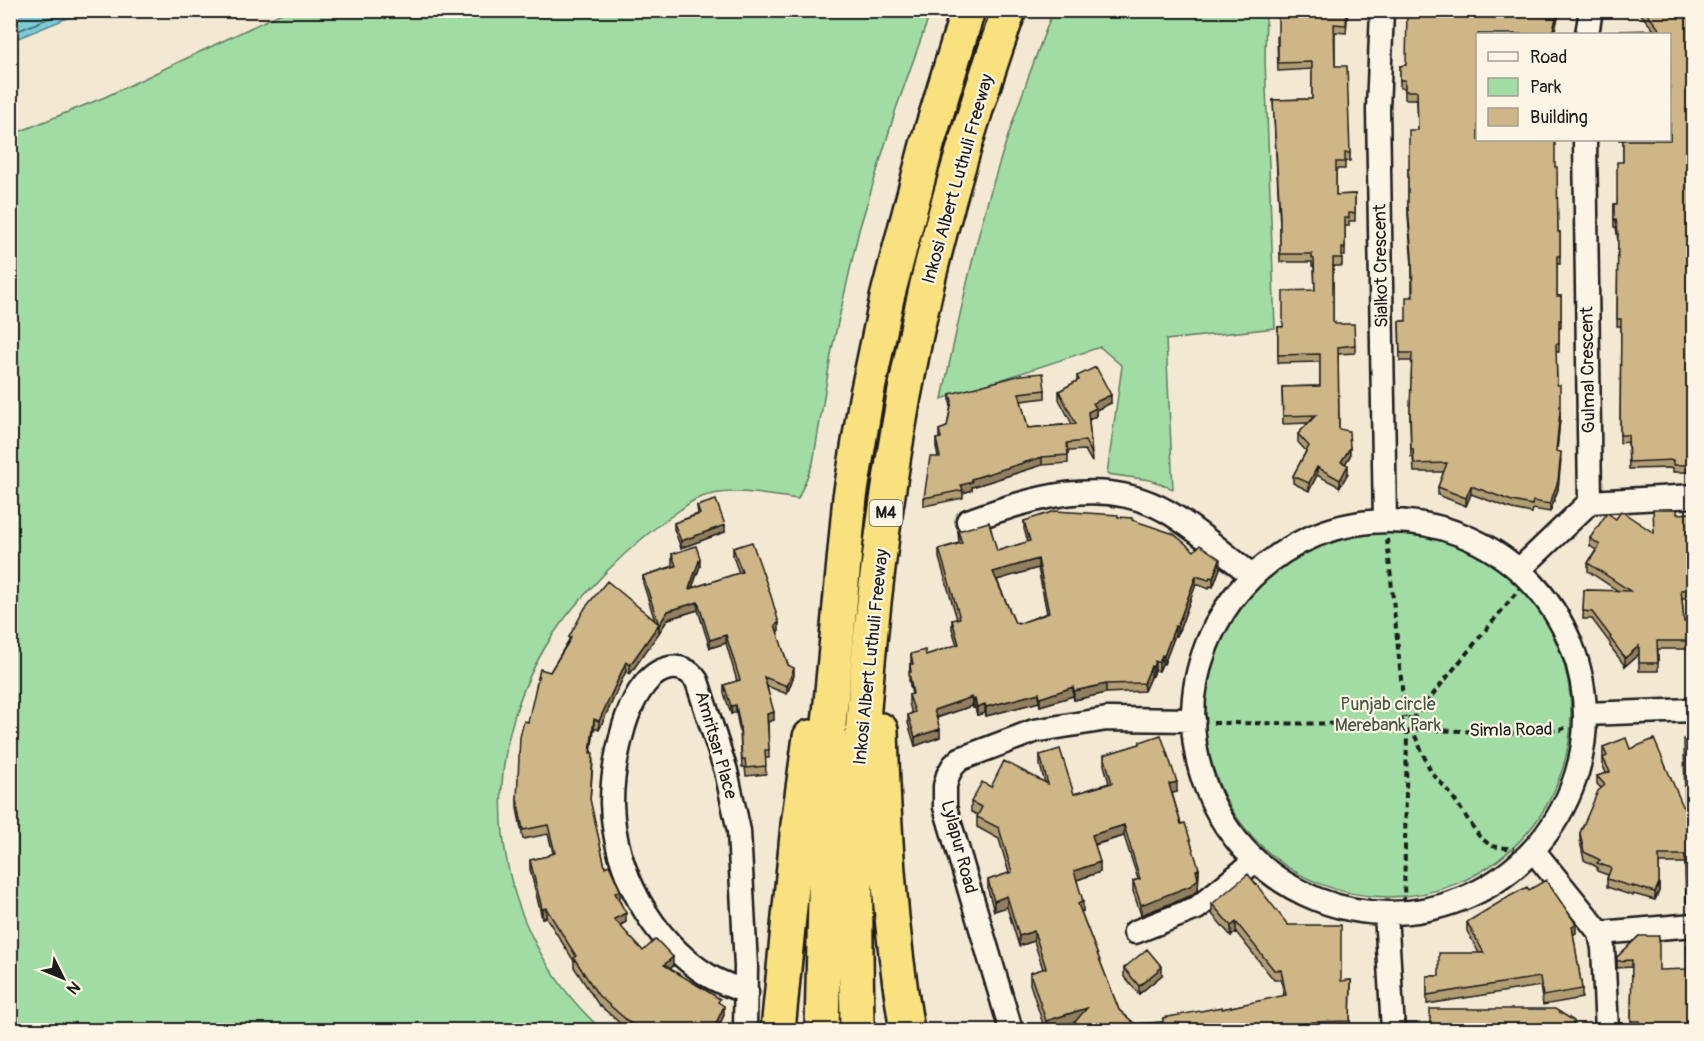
<svg xmlns="http://www.w3.org/2000/svg" width="1704" height="1041" font-family="Pangolin,sans-serif">
<style>
.green{fill:#a0dca3;stroke:#5e7c60;stroke-width:1.5}
.water{fill:#7ccbd9;stroke:#56858d;stroke-width:1.5}
.lines{fill:none;stroke-linecap:round;stroke-linejoin:round}
.shore{stroke:#426268;stroke-width:1.5}
.minor-casing{stroke:#1c1c1c;stroke-width:27}
.highway-casing{stroke:#1c1c1c;stroke-width:38}
.path{stroke:#1c1c1c;stroke-width:4;stroke-dasharray:6 4.5;stroke-linecap:butt}
.minor{stroke:#fcf5e5;stroke-width:22}
.highway{stroke:#fae180;stroke-width:33}
.wall{fill:#b29d73;stroke:#1c1c1c;stroke-width:1.5;fill-rule:evenodd}
.shaded-wall{fill:#917f5e;stroke:#1c1c1c;stroke-width:1.5}
.building{fill:#cfb686;stroke:#1c1c1c;stroke-width:1.5;fill-rule:evenodd}
.labels{text-anchor:middle;dominant-baseline:central;stroke-width:4.5;stroke-linejoin:round;paint-order:stroke}
.shield{fill:#fcf5e5;stroke:#5f5d58;stroke-width:1.5}
.shield-label{font-size:16px;font-weight:bold;fill:#1c1c1c}
.street-label{font-size:18px;fill:#1c1c1c;stroke:#fcf5e5}
.park-label{font-size:18px;fill:#445644;stroke:#fcf5e5}
</style>
<rect width="100%" height="100%" fill="#f3e8d2"/>
<filter id="ink" filterUnits="userSpaceOnUse"><feTurbulence type="fractalNoise" baseFrequency=".0167" numOctaves="2"/><feDisplacementMap in="SourceGraphic" scale="12" xChannelSelector="R" yChannelSelector="G"/><feConvolveMatrix kernelMatrix="1 2 1 2 8 2 1 2 1" color-interpolation-filters="sRGB"/></filter>
<g filter="url(#ink)">
<path class="green" d="M286 11H931L896 109 859 230 832 349 813 463 798 499C766 495 730 486 699 498 692 500 686 506 680 510 653 528 630 548 607 571 586 593 565 615 549 641 469 767 492 930 602 1030H11V135L105 97Z
M1053 11H1266L1265 60 1275 328 1166 340 1173 489 1150 480 1107 474 1122 366 1100 347 942 399C955 336 968 273 985 211 1004 143 1028 76 1053 11Z
M1205 714a183 183 0 1 1 366 0a183 183 0 1 1-366 0Z"/>
<path class="water" d="M11 10H85V11L11 41Z"/>
<g class="lines">
<path class="shore" d="M10 34 69 10"/>
<g class="minor-casing">
<path id="minor" d="M1382 10 1378 109 1385 521
M1587 34 1591 10
M1590 502 1694 496
M968 521C1033 498 1103 474 1168 512 1198 530 1225 555 1253 576
M1193 717a196 196 0 1 1 392 0a196 196 0 1 1-392 0Z
M1520 569 1590 502 1585 140
M1585 714 1694 710
M1533 850 1600 933 1603 948 1607 1030
M1386 914 1393 1030
M1135 932 1197 908 1255 861
M1600 933 1694 925
M745 1030 746 967 739 831 726 771 697 681C690 670 679 665 666 669 644 675 630 706 624 726 617 751 612 776 612 803 614 871 651 940 709 976 720 983 734 987 747 992
M1011 1030 945 807V786L948 775 953 766 960 759 1034 731 1107 719 1194 720"/>
</g>
<g class="highway-casing">
<path id="highway" d="M881 730C884 831 890 931 907 1030
M778 1030 798 825 810 737
M822 1030 829 724 850 497 866 399 887 298 927 145 968 10
M857 1030C856 947 854 863 859 780 869 613 890 444 928 280 950 189 978 99 1009 10"/>
</g>
<path class="path" d="M1387 539 1405 718
M1412 720 1520 588
M1213 723 1399 724
M1412 729 1407 733 1399 728 1400 721 1405 718H1409L1413 723 1412 729 1431 772 1450 793 1479 836 1491 846 1514 849
M1413 729 1526 734 1560 730 1569 726
M1404 903 1407 733"/>
<use href="#minor" class="minor"/>
<use href="#highway" class="highway"/>
</g>
<path class="wall" d="M1348 10 1346 33 1335 32V66L1350 153V161H1345V169H1336V195L1355 194V221H1349V226H1345V256H1342V266H1333V322L1355 345V353L1338 354 1339 429 1350 456 1345 464 1348 473 1340 487 1317 475 1309 491 1293 483V476L1306 451 1298 442V434L1308 423 1283 424 1282 387 1320 386V362L1278 363V327H1283L1315 290 1314 266H1312V262H1280V225L1273 100 1312 99V69L1278 71 1277 36Z
M1637 10H1694V472H1673V468L1629 469 1628 442 1620 443 1621 326H1617L1618 241 1616 227H1614V204H1617L1623 162V140H1618H1670L1654 30Z
M1478 34 1555 167 1558 232H1560V264H1557V296H1561V328H1559V352H1556L1557 385 1560 419 1557 451 1561 460 1558 489 1550 512 1533 509 1532 513 1512 509 1471 494 1466 506 1438 495V487L1444 472H1414L1413 457H1411L1410 417 1412 361H1400L1399 321H1406L1412 297V265L1408 216V169H1409L1418 130 1417 99H1405V88H1400V66L1406 65Z
M1077 376 1111 403 1096 410V416L1089 420 1092 462 1085 450 1068 451V463L1042 465 972 487V490L963 493V498L924 506V498L938 457 936 447V439H939V430L947 427 951 406 950 402V394L1045 390V398L1021 401 1028 428 1072 424 1059 399V391L1077 381Z
M697 506 725 532 681 548 674 529V523L698 514Z
M1694 513V597L1682 598 1684 622 1694 621V649H1658V671H1639V654L1625 666 1610 646V643L1592 619H1583L1584 590 1618 591 1588 571V563L1596 550 1590 546V538L1616 519 1653 533 1677 514Z
M1118 517 1132 520 1194 551 1220 568 1213 587 1210 586 1209 589 1196 584 1177 636 1175 635 1164 664H1162L1159 671 1155 670 1153 676 1151 675 1144 691 1106 693 1074 700 1073 696 1040 706 1039 702 986 716 985 713 977 715 975 708H973L972 706 937 718 940 737 915 746 908 723V715L912 713 909 704V695L912 694 909 681 910 664H911V654L926 655 957 645 952 629V620L957 619 939 558V549L959 543 958 531 997 551 1028 542 1024 529V521ZM1038 568 1047 613 1018 624 1015 623 997 580Z
M733 548 779 631 777 632 788 665 794 675 787 694 767 686 774 720 768 722 769 758H765L766 774 746 776 745 767H742L740 733 736 712 731 714 724 693V685L737 681 726 643 710 648 698 610 668 619 630 674 626 671 599 730 594 728 591 753 593 762 590 801 605 867 620 900 626 922 620 926 643 951 673 966 670 969 720 1004 724 1015 717 1030H628L598 1004 574 967V961L546 917 542 918 530 869V860L548 856 553 853 548 834 523 839 517 808V799L528 722 550 672 569 640V637L655 621 643 583V576L673 566 672 562V554L700 566 692 588 739 573 733 556Z
M1694 739V901L1686 902 1685 863H1659V891L1655 900 1633 894V896L1607 887V879L1608 875 1597 871V867L1584 860 1580 841V833L1601 788 1597 784V776L1606 773 1603 766V747L1630 749 1685 810Z
M1140 742 1177 792 1172 793 1181 824 1199 869 1198 890 1190 896 1141 915 1133 891V881L1138 879 1124 836 1095 845 1100 872 1077 880 1083 911 1081 912 1119 1010 1135 1024 1163 1022V1018L1222 1009 1284 996 1281 980H1274L1236 932 1231 936 1212 914V904L1288 925 1341 981 1351 980 1350 1030H1068L1075 1022 1049 1030H1045L1030 984V973L1043 969 1034 941 1019 946 1007 907 994 911 988 890V880L1009 873 999 839 977 827V817L978 815 971 812V802L991 787 1045 783 1040 765V755L1074 794 1109 783 1104 765V755L1140 744Z
M1467 922 1576 933 1573 934 1582 989V998L1543 1005 1540 986 1427 1004V976H1439L1479 953 1467 931Z
M1639 936 1659 970 1694 1030H1641L1640 1028H1631L1632 967 1617 968V957Z
M1124 968 1162 975 1139 994 1124 977Z"/>
<path class="shaded-wall" d="M1558 10H1560L1554 34H1552Z
M1111 395V403L1096 410V416L1088 420V412L1093 403Z
M1560 411V419L1556 459V451Z
M1350 448V456L1341 470V462Z
M1561 452 1558 489 1550 512V504Z
M1042 457V465L972 487V490L963 493 961 485 971 479Z
M1348 465V473L1340 487V480Z
M1317 467V475L1309 491V483Z
M1471 486V494L1466 506V498Z
M725 525V532L681 548V541Z
M700 558V566L689 596V589Z
M1038 559V568L993 581V572Z
M1220 559V568L1213 587V578Z
M1196 576V584L1177 636V627Z
M698 602V610L668 619 659 633V625L668 611Z
M779 623V631L775 632V625Z
M659 624V633L630 674V665Z
M1175 626V635L1164 664V656Z
M726 635V643L710 648V640Z
M1639 646V654L1625 666V658Z
M1162 655V664L1159 671V663Z
M1155 661V670L1153 676V667Z
M626 662V671L599 730V721Z
M1151 666V675L1144 691V683Z
M794 668V675L787 694V686Z
M1106 684V693L1074 700V691Z
M1073 687V696L1040 706V698Z
M1039 693V702L986 716V707Z
M972 697V706L934 718V710Z
M975 699V708H973V700Z
M985 704V713L977 715V707Z
M736 705V712L731 714V706Z
M774 712V720L767 722V714Z
M594 719V728L590 762V753Z
M940 729V737L915 746V737Z
M1177 782V792L1169 794V784Z
M1124 825V836L1092 845V835Z
M1100 862V872L1074 881V871Z
M1199 869 1198 890 1190 896 1141 915V905Z
M1659 883V891L1655 900V892Z
M620 890V900L615 902V893Z
M1007 896V907L994 911V901Z
M1083 901V911L1078 914V904Z
M546 908V917L542 918V909Z
M626 913V922L614 928V919Z
M1236 922V932L1231 936V926Z
M1576 924V933L1572 935V926Z
M1034 931V941L1019 946V936Z
M673 957V966L664 974V965Z
M1162 967V975L1139 994V986Z
M724 1006V1015L717 1030H713Z
M1087 1008V1018L1049 1030H1046V1021Z"/>
<path class="building" d="M1278 10H1347L1346 25 1334 24 1335 66H1347L1350 153H1345V162H1336V195L1355 194V213H1349V218H1345V248H1342V258H1333V322H1335V324H1354L1355 345 1338 347 1339 429 1349 431 1350 448 1341 462 1348 465 1340 480 1317 467 1309 483 1293 476 1309 446 1298 434 1316 415 1283 416 1282 387 1320 386V354L1278 355V327H1283V291L1315 290 1314 259 1312 258V254H1280V217L1273 100 1312 99V62L1278 63Z
M1407 10H1558L1552 34H1478V140H1555V167H1557L1558 232H1560V256H1557V296H1561V320H1559V344H1556L1557 385H1560V411L1556 451 1561 452 1558 481 1550 504 1533 501 1532 505 1512 501 1471 486 1466 498 1438 487 1447 463 1414 464 1413 449H1411L1410 409 1412 353H1400L1399 321H1406V297H1413L1412 257 1408 208V169H1409V130H1418L1417 91H1405V80H1400V66L1406 65Z
M1644 10H1694V465H1673V460L1629 462 1628 435H1620L1621 319H1617L1618 234 1616 219 1614 220V204H1617V162H1623V140H1670V34H1616V31L1660 30Z
M1096 367 1111 395 1093 403 1096 408 1088 412 1092 454 1085 441 1067 443 1068 455 1042 457 971 479 972 482 961 485 963 490 924 498 930 457H940L936 439 941 438 939 430 947 427 952 401 950 394 1021 375 1043 373 1045 390 1019 393 1028 428 1076 424 1059 391 1079 380 1077 376Z
M716 500 725 525 681 541 674 523 700 514 697 506Z
M1653 509H1677V514L1694 513V589L1681 590 1684 622 1694 621V641H1657L1658 663H1639V646L1625 658 1610 638 1611 637 1592 612 1583 611 1584 590 1630 591 1588 563 1600 545 1590 538 1607 513 1616 519 1621 511 1654 533Z
M1055 511 1118 515V517L1132 518V520L1174 534 1194 551 1200 545 1220 559 1213 578 1210 577 1209 580 1196 576 1177 627 1175 626 1164 656 1162 655 1159 663 1155 661 1153 667 1151 666 1144 683 1106 684 1074 691 1073 687 1040 698 1039 693 986 707 985 704 977 707 975 699 973 700 972 697 934 710 940 729 915 737 908 715 915 712 909 695 913 694 909 672H911L910 664H913L911 654 925 650 926 655 959 644 952 620 960 618 939 549 962 543 958 531 989 522 997 551 1030 541 1024 521ZM1038 559 1049 613 1018 624V622L1015 623 993 572Z
M752 542 771 596 779 623 775 625 788 665 794 668 787 686 764 677 774 712 767 714 769 750H765L766 766 746 768 745 759 742 760 740 726 736 705 731 706 724 685 740 680 726 635 710 640 698 602 668 611 659 625 643 576 676 566 672 554 696 546 700 558 689 589 742 572 733 548Z
M607 581 659 624 630 665 626 662 599 721 594 719 590 753H593L590 799 605 867 609 865 620 890 615 893 626 913 614 919 643 951 656 939 673 957 664 965 720 999 718 1002 724 1006 713 1030H638L598 995 574 958 576 956 546 908 542 909 530 860 548 856V855L555 853 548 825 523 830 517 799 520 737 524 721 528 722 540 669 550 672 571 638 569 637 585 608Z
M1161 735 1177 782 1169 784 1181 824 1185 823 1199 869 1196 870 1198 879 1190 886 1141 905 1133 881 1140 879 1124 825 1092 835 1100 862 1074 871 1083 901 1078 904 1119 1010 1135 1024 1163 1022V1018L1222 1007V1009L1286 995 1281 970H1274L1236 922 1231 926 1212 904 1248 874 1288 925H1341V981L1351 980 1350 1021 1313 1022 1325 1030H1068L1087 1008 1046 1021 1030 973 1046 968 1034 931 1019 936 1007 896 994 901 988 880 1012 872 999 828 977 817 982 807 971 802 982 782 991 787 1004 761 1048 784 1040 755 1060 749 1074 794 1112 783 1104 755 1140 744V742Z
M1626 738 1630 749 1654 739 1685 811 1684 739H1694V893H1686L1685 855H1659V883L1655 892 1633 886V887L1607 879 1611 868 1597 863 1600 860 1584 852 1580 833 1598 791 1605 785 1597 776 1610 772 1603 758 1607 756 1603 747Z
M1546 880 1576 924 1572 926 1582 989 1543 996 1540 977 1427 995V976H1439V953H1484L1467 922 1510 896 1527 887 1529 890Z
M1639 936H1659V970L1688 969 1687 945H1694V1030H1642L1640 1021H1631L1632 960 1617 961V957Z
M1147 949 1162 967 1139 986 1124 968Z
M1430 1009H1555L1574 1021V1030H1430Z"/>
</g>
<g class="labels">
<rect class="shield" x="869.5" y="500" width="33" height="26" rx="4.5"/>
<g class="shield-label">
<text x="886" y="513">M4</text>
</g>
<g class="street-label">
<text transform="translate(958 179) rotate(-74)">Inkosi Albert Luthuli Freeway</text>
<text transform="translate(1381 266) rotate(-91)">Sialkot Crescent</text>
<text transform="translate(1588 370) rotate(-91)">Gulmal Crescent</text>
<text transform="translate(871 657) rotate(-84)">Inkosi Albert Luthuli Freeway</text>
<text transform="translate(1511 730) rotate(-1)">Simla Road</text>
<text transform="translate(716 745) rotate(74)">Amritsar Place</text>
<text transform="translate(959 847) rotate(75)">Lylapur Road</text>
</g>
<g class="park-label">
<text x="1388" y="704">Punjab circle<tspan x="1388" dy="21">Merebank Park</tspan></text>
</g>
</g>
<rect width="1704" height="1041" fill="none" stroke="#fcf5e5" stroke-width="36"/>
<rect x="18" y="18" width="1668" height="1005" fill="none" stroke="#1c1c1c" stroke-width="2" filter="url(#ink)"/>
<rect x="1476" y="33" width="195" height="108" fill="#fcf5e5" stroke="#a29e95" stroke-width="1.5"/>
<rect x="1488" y="52" width="30" height="9" fill="#fcf5e5" stroke="#a29e95" stroke-width="1.5"/>
<text x="1530" y="63" font-size="18" fill="#1c1c1c">Road</text>
<rect x="1488" y="78" width="30" height="18" fill="#a0dca3" stroke="#a29e95" stroke-width="1.5"/>
<text x="1530" y="93" font-size="18" fill="#1c1c1c">Park</text>
<rect x="1488" y="108" width="30" height="18" fill="#cfb686" stroke="#a29e95" stroke-width="1.5"/>
<text x="1530" y="123" font-size="18" fill="#1c1c1c">Building</text>
<g transform="translate(63 978) rotate(133)" stroke="#fcf5e5" stroke-width="4.5" paint-order="stroke">
<path d="M0-4.5L10 22L0 15L-10 22Z" fill="#1c1c1c"/>
<text y="-9" font-size="16" font-weight="bold" text-anchor="middle" fill="#1c1c1c">N</text>
</g>
</svg>
